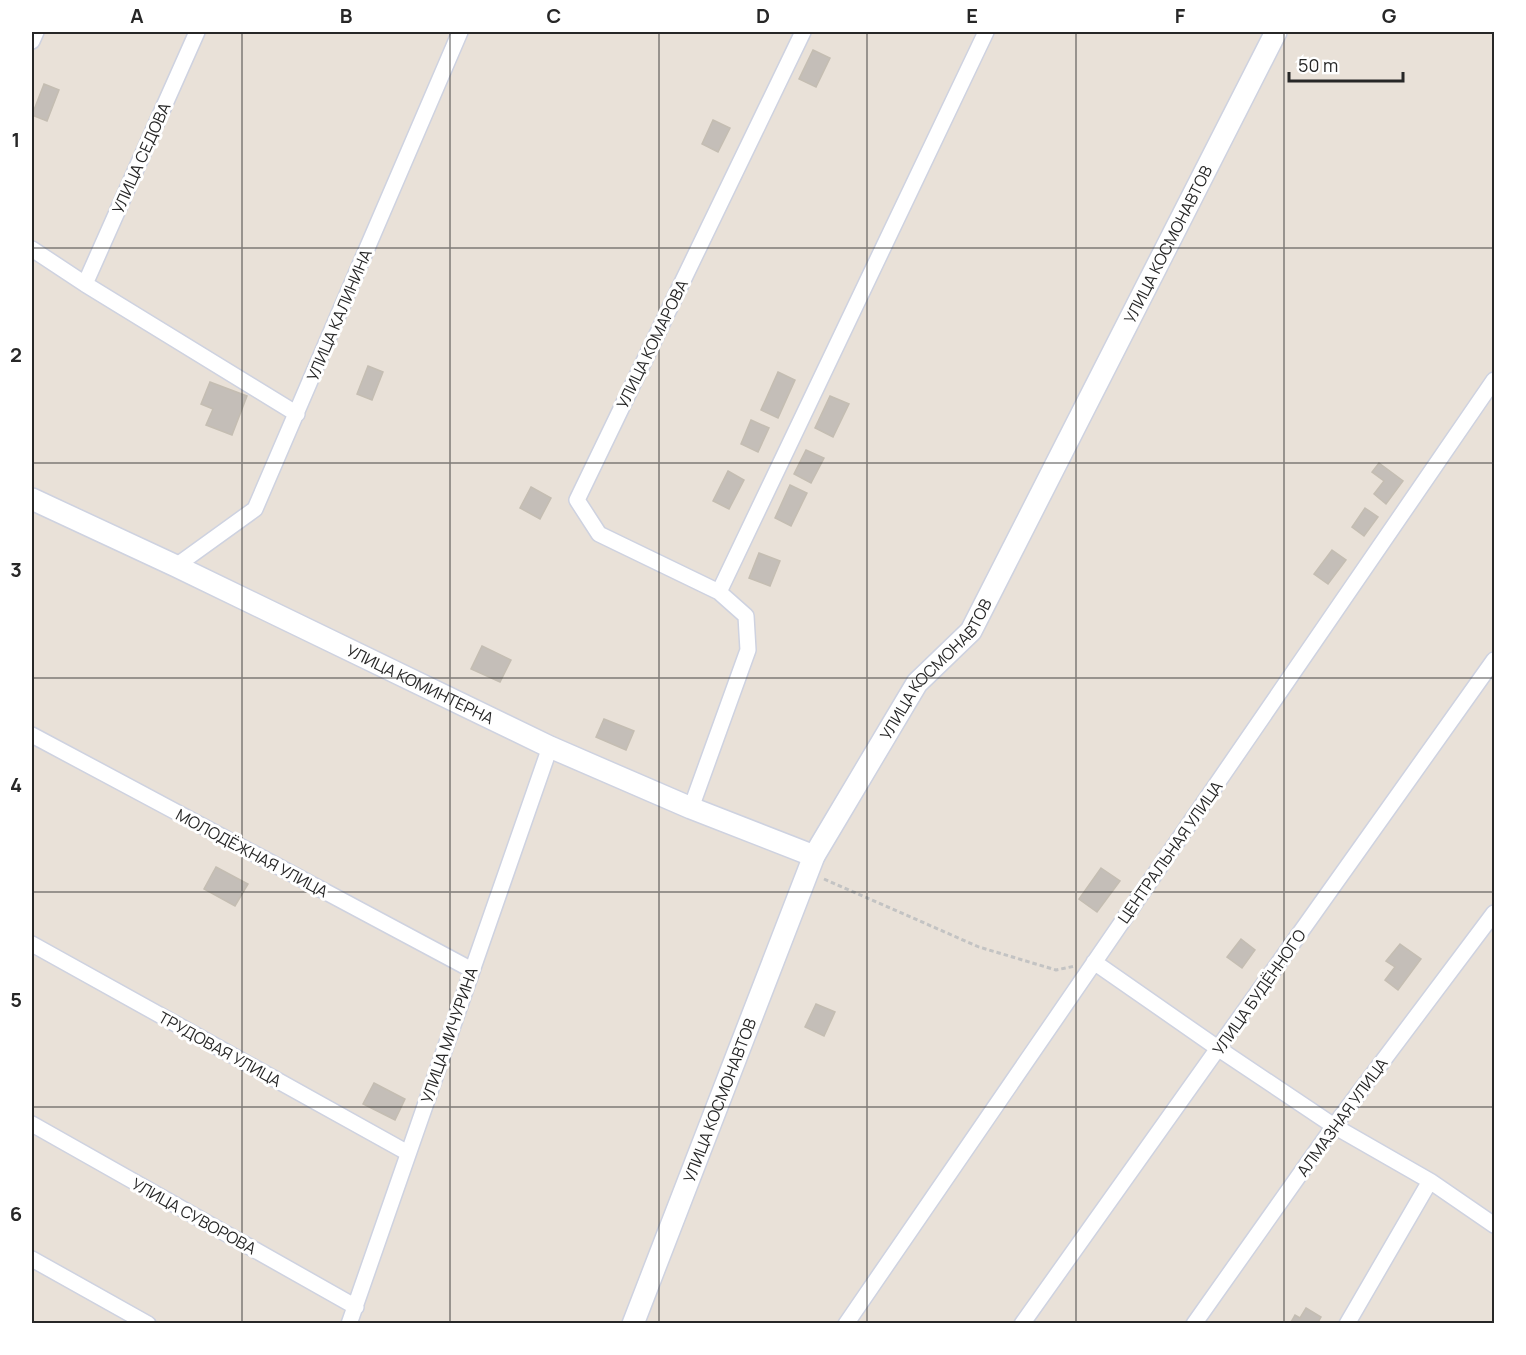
<svg xmlns="http://www.w3.org/2000/svg" width="1526" height="1355" font-family="Manrope,sans-serif">
<style>
.building{fill:#c4beb8;stroke:#c4bdb2;stroke-width:1.5}
.lines{fill:none;stroke-linecap:round;stroke-linejoin:round}
.street-casing{stroke:#ced2e0;stroke-width:18}
.secondary-casing{stroke:#ced2e0;stroke-width:24}
.path{stroke:#c3c3c3;stroke-width:3;stroke-dasharray:4.5 3;stroke-linecap:butt}
.street{stroke:#fff;stroke-width:15}
.secondary{stroke:#fff;stroke-width:21}
.grid{fill:none;stroke:#272727;stroke-width:1.5;stroke-opacity:0.55}
.labels{text-anchor:middle;dominant-baseline:central;stroke-width:6;stroke-linejoin:round;paint-order:stroke}
.street-label{font-size:16px;fill:#272727;stroke:#fff}
.neatline{fill:none;stroke:#272727;stroke-width:2}
.grid-label{font-size:20px;text-anchor:middle;font-weight:bold;fill:#272727}
</style>
<rect width="100%" height="100%" fill="#e9e1d8"/>
<path class="building" d="M813 50 830 58 816 87 799 79Z
M44 84 59 90 47 121 32 115Z
M713 120 730 128 718 152 702 144Z
M368 366 383 372 372 400 357 394Z
M778 372 795 380 778 418 761 410Z
M210 382 247 396 232 435 206 425 213 409 201 404Z
M830 396 849 404 833 437 815 428Z
M751 420 769 428 758 452 741 444Z
M806 450 824 458 811 483 794 474Z
M1379 463 1403 481 1386 504 1374 494 1384 481 1372 472Z
M728 471 744 480 729 509 713 501Z
M790 485 807 493 791 526 775 518Z
M531 487 551 498 540 519 520 508Z
M1365 508 1378 517 1364 536 1352 527Z
M1332 550 1346 560 1328 584 1314 574Z
M759 553 780 561 770 586 749 578Z
M482 646 511 660 500 682 471 669Z
M604 719 634 731 626 750 596 737Z
M216 867 248 884 235 906 204 889Z
M1101 868 1120 881 1097 912 1079 899Z
M1241 939 1255 950 1242 968 1227 957Z
M1400 944 1421 959 1398 990 1385 980 1395 967 1386 961Z
M816 1004 835 1012 824 1036 805 1027Z
M374 1083 405 1099 395 1120 363 1104Z
M1306 1308 1321 1317 1317 1324H1290L1295 1315 1300 1318Z"/>
<g class="lines">
<g class="street-casing">
<path id="street" d="M32 41 36 32
M32 249 85 284 297 414
M85 284 197 32
M176 566 255 509 460 32
M719 592 986 32
M32 735 472 970
M691 808 748 650 746 616 719 592 599 534 577 500 803 32
M32 944 408 1153
M1094 962 1219 1049 1334 1126 1430 1181 1494 1225
M32 1124 356 1307
M32 1259 148 1324
M349 1324 550 747
M846 1324 1494 380
M1022 1324 1494 660
M1194 1324 1334 1126 1494 913
M1347 1324 1430 1181"/>
</g>
<g class="secondary-casing">
<g id="secondary">
<path id="s1" d="M32 499 176 566 550 747 691 808 814 856"/>
<path id="s2" d="M633 1324 814 856 917 683 971 631 1276 32"/>
</g>
</g>
<path class="path" d="M824 879 979 947 1056 970 1075 966"/>
<use href="#street" class="street"/>
<use href="#secondary" class="secondary"/>
</g>
<path class="grid" d="M242 32V1324M450 32V1324M659 32V1324M867 32V1324M1076 32V1324M1284 32V1324M32 248H1494M32 463H1494M32 678H1494M32 892H1494M32 1107H1494"/>
<g class="labels">
<g class="street-label">
<text transform="translate(141 158) rotate(-66)">УЛИЦА СЕДОВА</text>
<text stroke="none"><textPath href="#s2" startOffset="1212">УЛИЦА КОСМОНАВТОВ</textPath></text>
<text transform="translate(339 315) rotate(-67)">УЛИЦА КАЛИНИНА</text>
<text transform="translate(652 344) rotate(-64)">УЛИЦА КОМАРОВА</text>
<text stroke="none"><textPath href="#s2" startOffset="726">УЛИЦА КОСМОНАВТОВ</textPath></text>
<text stroke="none"><textPath href="#s1" startOffset="430">УЛИЦА КОМИНТЕРНА</textPath></text>
<text transform="translate(1170 852) rotate(-55)">ЦЕНТРАЛЬНАЯ УЛИЦА</text>
<text transform="translate(252 853) rotate(28)">МОЛОДЁЖНАЯ УЛИЦА</text>
<text transform="translate(1259 992) rotate(-55)">УЛИЦА БУДЁННОГО</text>
<text transform="translate(449 1035) rotate(-71)">УЛИЦА МИЧУРИНА</text>
<text transform="translate(220 1049) rotate(29)">ТРУДОВАЯ УЛИЦА</text>
<text stroke="none"><textPath href="#s2" startOffset="240">УЛИЦА КОСМОНАВТОВ</textPath></text>
<text transform="translate(1342 1117) rotate(-54)">АЛМАЗНАЯ УЛИЦА</text>
<text transform="translate(194 1216) rotate(29)">УЛИЦА СУВОРОВА</text>
</g>
</g>
<rect width="1526" height="1355" fill="none" stroke="#ffffff" stroke-width="66"/>
<path d="M1289 72v9h114v-9" fill="none" stroke="#272727" stroke-width="3"/>
<text x="1298" y="72" font-size="18" fill="#272727" stroke="#ffffff" stroke-width="4.5" paint-order="stroke">50 m</text>
<rect x="33" y="33" width="1460" height="1289" class="neatline"/>
<g class="grid-label">
<text x="137" y="23">A</text>
<text x="346" y="23">B</text>
<text x="554" y="23">C</text>
<text x="763" y="23">D</text>
<text x="972" y="23">E</text>
<text x="1180" y="23">F</text>
<text x="1389" y="23">G</text>
<text x="16" y="147">1</text>
<text x="16" y="362">2</text>
<text x="16" y="577">3</text>
<text x="16" y="792">4</text>
<text x="16" y="1007">5</text>
<text x="16" y="1221">6</text>
</g>
</svg>
